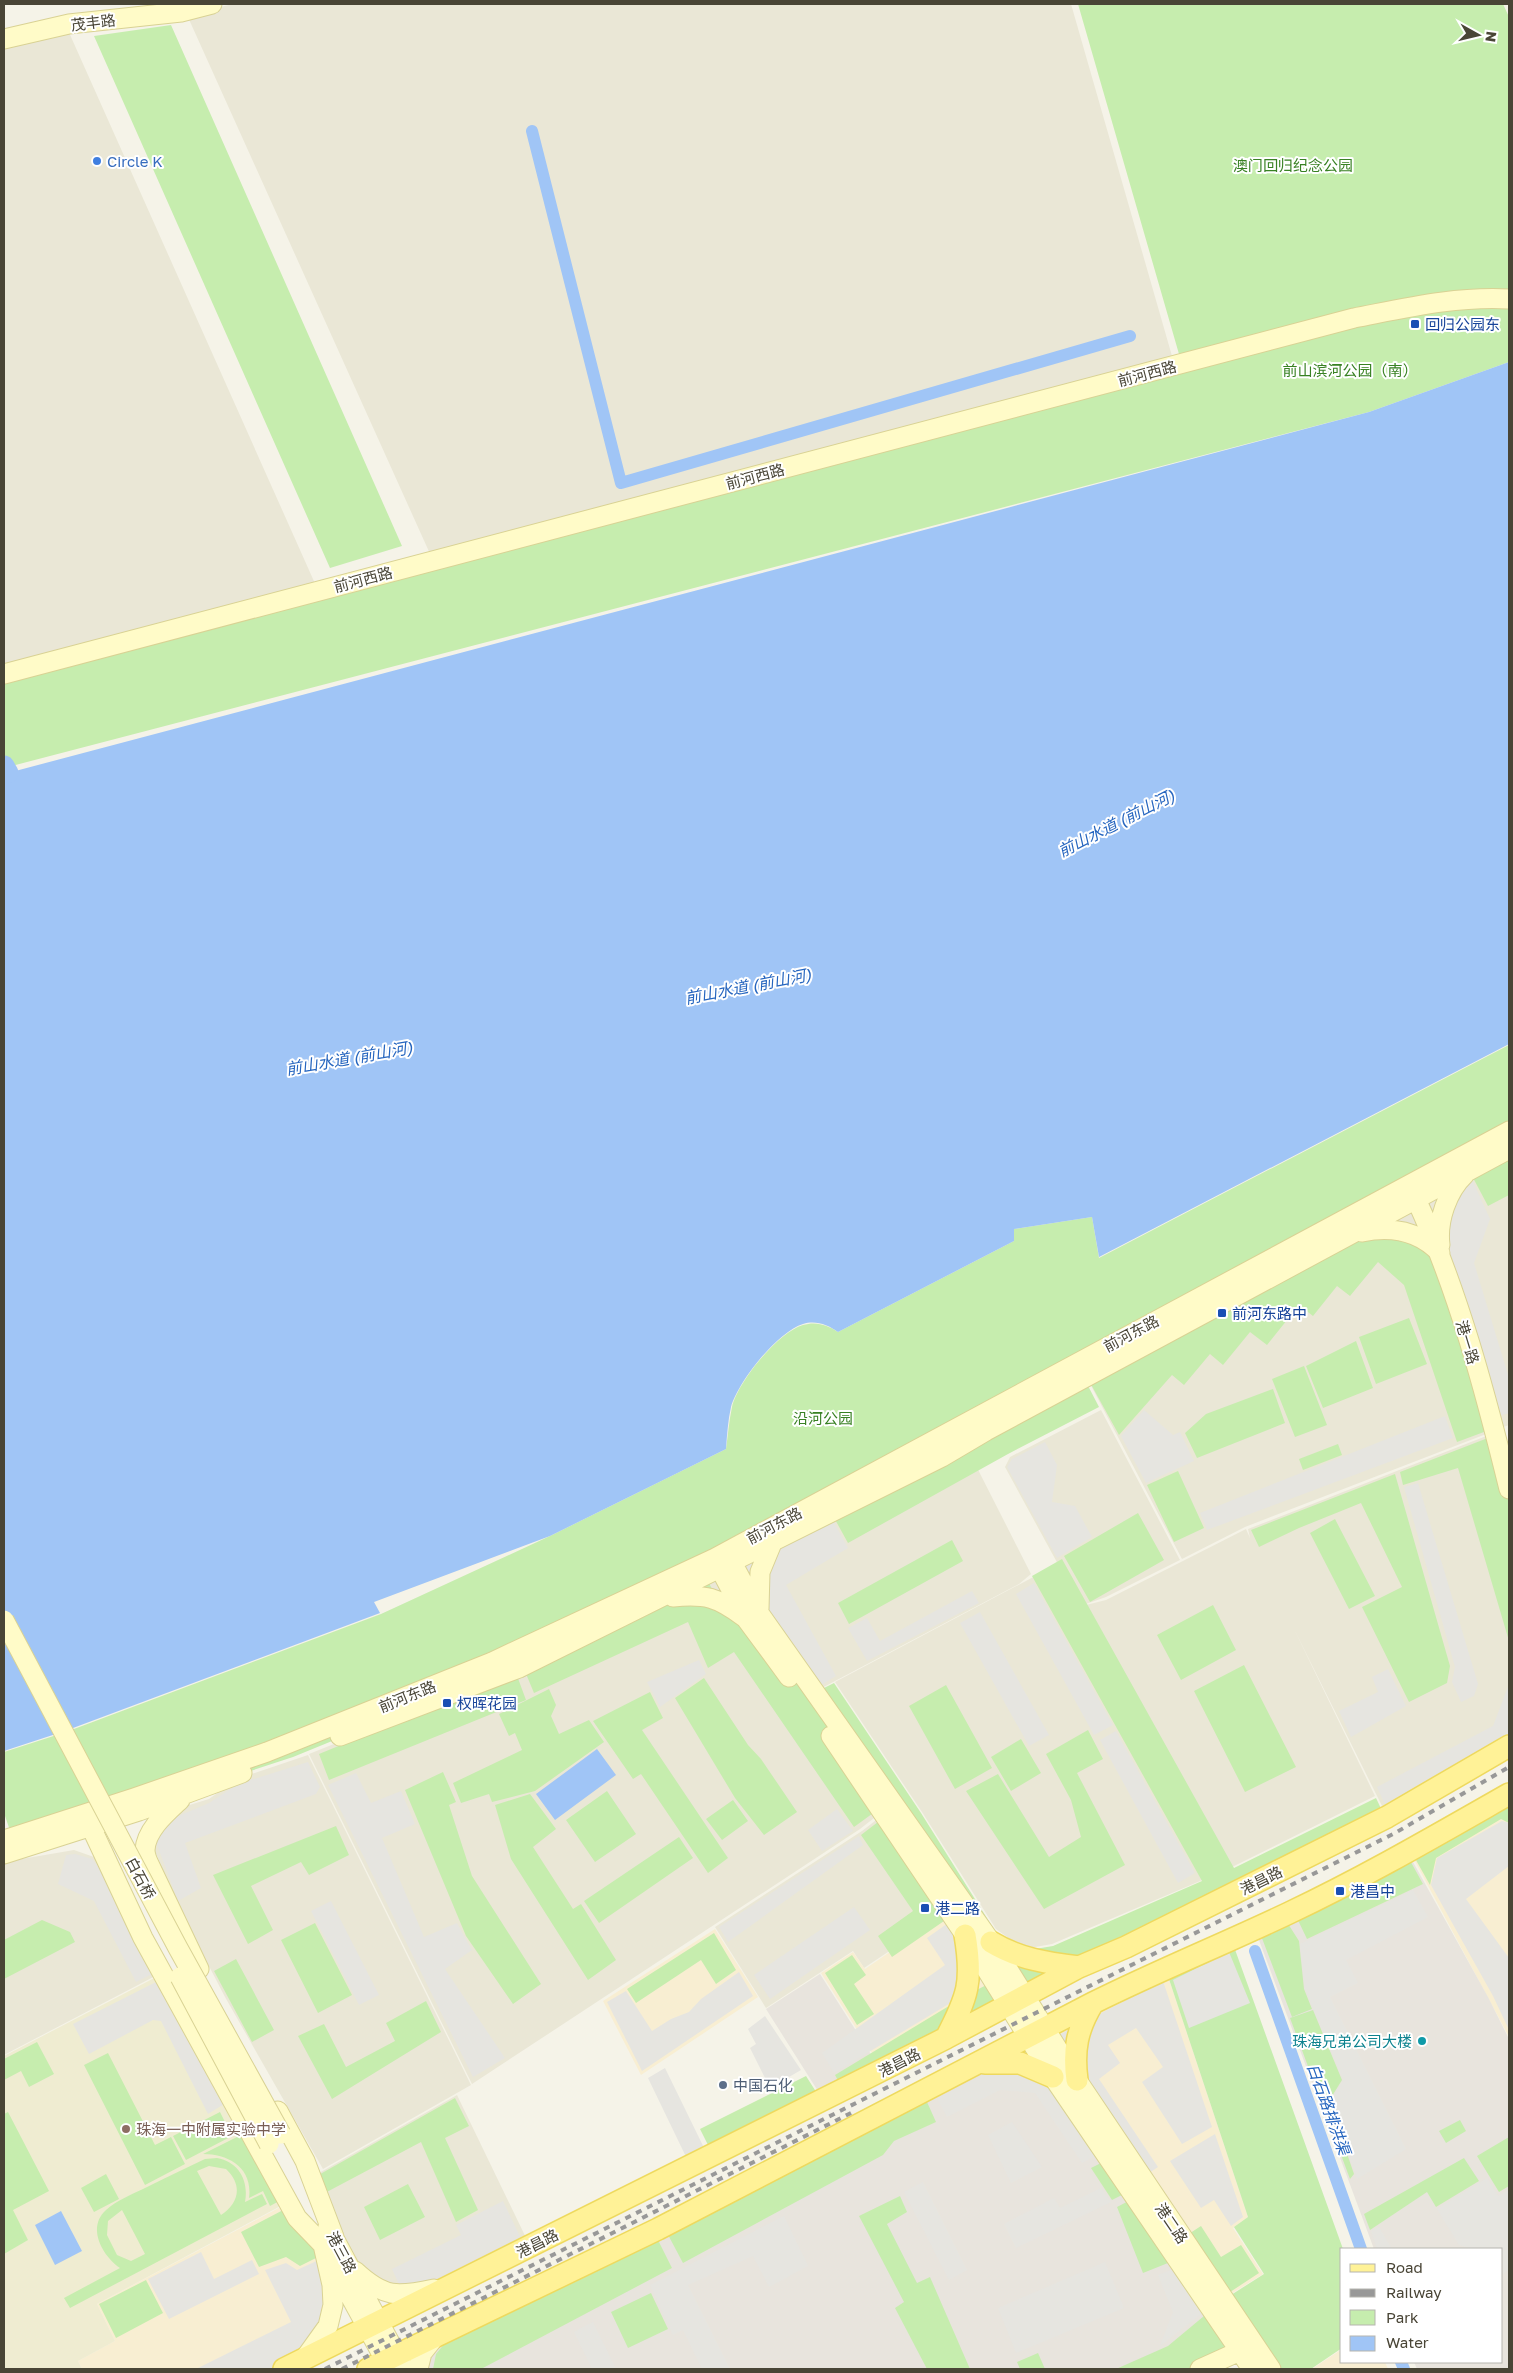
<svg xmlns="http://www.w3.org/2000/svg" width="1513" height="2373" font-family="'Golos Text','Noto Sans SC',sans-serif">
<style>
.residential{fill:#eae7d6}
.commercial{fill:#f8eed2}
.industrial{fill:#e8e4dd}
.education{fill:#efecd1}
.green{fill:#c6edae;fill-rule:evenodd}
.parking{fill:#e6e5e0}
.water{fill:#a0c5f6}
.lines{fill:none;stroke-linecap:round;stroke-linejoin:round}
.canal{stroke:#a0c5f6;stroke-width:12}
.river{stroke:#a0c5f6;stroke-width:21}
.secondary-casing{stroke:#d9d294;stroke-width:21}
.primary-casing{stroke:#eed95e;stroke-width:24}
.secondary{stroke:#fffbc8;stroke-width:19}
.primary{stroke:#fff297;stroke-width:21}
.rail{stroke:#989898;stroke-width:4;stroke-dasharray:6 6;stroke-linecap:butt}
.secondary-bridge-casing{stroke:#d9d294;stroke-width:21;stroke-linecap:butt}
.secondary-bridge{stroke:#fffbc8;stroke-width:19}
.shop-dot{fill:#3f7fe0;stroke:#fff;stroke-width:2}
.transit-dot{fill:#1a4fb4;stroke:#fff;stroke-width:2}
.culture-dot{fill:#0f9aa8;stroke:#fff;stroke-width:2}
.service-dot{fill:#5c6f8a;stroke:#fff;stroke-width:2}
.education-dot{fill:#8d6e63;stroke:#fff;stroke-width:2}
.labels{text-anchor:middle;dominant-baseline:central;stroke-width:4;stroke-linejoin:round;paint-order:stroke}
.street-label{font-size:15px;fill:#494536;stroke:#fff}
.shop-label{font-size:15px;fill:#366cbe;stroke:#fff;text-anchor:start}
.park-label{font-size:15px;fill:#388123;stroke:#fff}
.transit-label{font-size:15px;fill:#164399;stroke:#fff;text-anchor:start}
.culture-label{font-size:15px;fill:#0d838f;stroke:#fff;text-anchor:end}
.service-label{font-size:15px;fill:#4e5e75;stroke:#fff;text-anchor:start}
.education-label{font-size:15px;fill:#785e54;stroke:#fff;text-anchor:start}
.water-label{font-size:16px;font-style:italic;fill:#2565bf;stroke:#fff}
</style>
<rect width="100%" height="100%" fill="#f5f3e8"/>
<path class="residential" d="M233 4H1071L1174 363 431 556 187 15Z
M67 28 317 588 4 671V42Z
M1509 1151V1425L1495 1430 1418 1200Z
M1416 1200 1494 1431 1245 1527 1182 1559 1087 1378Z
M1101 1410 1180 1560 1106 1597 1086 1604 1071 1588 1005 1467 1010 1457Z
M1494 1433 1509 1492V1745L1387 1816 1294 1629 1375 1796 1226 1870 1052 1944 1024 1949 996 1929 922 1812 835 1682 1056 1565 1086 1605 1106 1600 1246 1529 1250 1538 1248 1529Z
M966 1446 1031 1574 1019 1584 818 1690 733 1564Z
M730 1565 892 1804 860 1829 472 2084 309 1754 521 1669Z
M308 1755 471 2085 323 2169 225 1997 182 1914 149 1837 183 1807 209 1799 237 1779Z
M893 1807 957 1906 864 1968 853 1951 766 2008 715 1927 862 1831Z
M74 1850 94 1857 106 1873 161 1973 4 2055V1862Z
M457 2095 530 2246 409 2293 365 2279 312 2177Z"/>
<path class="commercial" d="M1509 1795V2037L1410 1852Z
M957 1906 1015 1998 882 2069 821 1973 853 1952 865 1969Z
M715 1929 758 1997 641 2075 603 2001Z
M1168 1976 1248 2217 1233 2228 1263 2274 1220 2301 1044 2040Z
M288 2203 322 2245 283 2369H82L78 2361 115 2341 97 2304Z
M1342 2349V2362H1385L1388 2369H1312Z"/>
<path class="industrial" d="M1408 1853 1488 1997 1509 2039V2369H1417L1414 2362H1502V2249H1374L1256 1932Z
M820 1974 881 2070 823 2099 766 2009Z
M1042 2041 1250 2349 1198 2369H404L397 2356Z"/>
<path class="education" d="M162 1974 288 2202 97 2304 115 2341 78 2361 82 2369H4V2056Z"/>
<path class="green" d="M1078 4H1503L1509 17V295L1181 361Z
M171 25 402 546 330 568 94 36Z
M1509 302V362L1369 412 4 768V680L1354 322Z
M1509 1045V1148L518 1665 293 1757 16 1848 4 1813V1752L66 1732 381 1614 550 1536 726 1449C728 1435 729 1421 732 1407 738 1382 777 1333 803 1325 816 1321 828 1325 838 1332L1014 1241V1229L1092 1217 1099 1258Z
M1509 1153V1195L1488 1206 1471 1174Z
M1378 1231 1429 1245 1492 1429 1457 1442 1404 1285 1378 1262 1350 1296 1337 1286 1313 1316 1299 1305 1267 1345 1250 1332 1223 1365 1210 1354 1184 1385 1172 1375 1119 1435 1088 1379 1336 1246Z
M1409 1318 1427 1364 1376 1384 1359 1337Z
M1356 1341 1373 1388 1323 1408 1306 1366Z
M1304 1366 1327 1425 1295 1437 1272 1379Z
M1085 1380 1099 1407 1008 1454 848 1543 832 1514Z
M1273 1389 1285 1423 1197 1458 1185 1433 1206 1414Z
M1493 1436 1509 1500V1641L1458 1468 1403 1485 1400 1472Z
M1338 1444 1342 1455 1303 1470 1299 1459Z
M1178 1471 1204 1528 1174 1542 1147 1485Z
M1395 1474 1450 1666 1447 1683 1409 1702 1362 1607 1402 1587 1361 1503 1299 1528 1259 1547 1251 1530Z
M1138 1513 1164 1560 1090 1602 1064 1556Z
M1335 1519 1375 1596 1349 1609 1310 1533Z
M952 1540 963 1561 849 1624 838 1603Z
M1062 1559 1234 1868 1376 1798 1385 1817 1018 1998 818 1691 834 1683 921 1813 995 1931 1023 1951 1053 1946 1202 1881 1032 1576Z
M707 1579 714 1593 737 1580 887 1803 854 1827 734 1652 708 1668 688 1622 534 1693 524 1669Z
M1213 1605 1236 1650 1181 1680 1157 1635Z
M1244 1665 1296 1767 1245 1792 1194 1691Z
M516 1673 526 1700 329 1780 319 1754Z
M704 1678 748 1745 761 1759 797 1812 764 1835 735 1798 675 1698Z
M946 1685 992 1768 955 1789 909 1706Z
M549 1689 556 1705 551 1716 559 1734 589 1720 604 1742 535 1791 492 1802 489 1794 461 1803 453 1783 522 1750 515 1733 509 1736 499 1714Z
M650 1692 663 1718 642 1730 728 1858 708 1873 641 1774 633 1779 593 1721Z
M1088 1730 1103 1759 1077 1773 1125 1865 1044 1909 966 1791 998 1774 1049 1857 1081 1837 1071 1800 1046 1754Z
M1021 1739 1041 1773 1011 1791 991 1757Z
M443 1772 456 1802 449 1805 472 1876 541 1984 513 2004 466 1936 405 1790Z
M607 1791 636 1834 595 1862 566 1820Z
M530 1794 556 1829 533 1847 573 1909 581 1904 616 1960 588 1980 511 1859 495 1805Z
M1509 1797V1823L1501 1819 1436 1858 1430 1885 1412 1853Z
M733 1800 748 1821 722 1840 706 1819Z
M891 1812 957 1912 892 1957 878 1936 913 1911 861 1835Z
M336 1826 349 1855 309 1875 301 1862 251 1886 273 1930 248 1944 213 1875Z
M679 1837 693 1858 599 1923 584 1901Z
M1407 1855 1423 1884 1307 1939 1295 1914Z
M1285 1919 1299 1941 1304 1989 1312 2009 1292 2017 1260 1933Z
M42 1920 70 1932 75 1942 4 1979V1940Z
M315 1923 352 1995 318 2013 281 1940Z
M714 1933 736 1970 716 1984 701 1960 636 2003 627 1989Z
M1233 1944 1343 2249 1342 2348 1311 2369H1266L1220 2302 1264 2274 1234 2227 1248 2217 1168 1976Z
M852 1955 866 1975 854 1984 874 2014 857 2025 825 1973Z
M236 1959 274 2030 252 2042 214 1971Z
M998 1979 1009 2000 842 2088 835 2075 967 1995Z
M426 2001 441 2032 332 2099 298 2036 324 2024 346 2067 395 2041 386 2023Z
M1313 2010 1342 2080 1329 2101 1354 2174 1350 2179 1290 2018Z
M37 2042 54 2074 29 2087 21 2071 4 2080V2059Z
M108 2053 155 2145 171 2137 185 2164 145 2185 84 2065Z
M806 2076 820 2098 712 2153 700 2129Z
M455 2098 469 2126 445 2138 478 2210 456 2222 421 2142 323 2194 315 2177Z
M927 2102 936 2122 894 2141 883 2155 683 2263 666 2231Z
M8 2112 49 2191 13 2210 28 2240 4 2254V2114Z
M220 2112 232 2136 186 2160 173 2136Z
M1460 2120 1466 2131 1446 2143 1439 2131Z
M245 2133 283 2199 270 2206 263 2191 249 2198C253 2168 229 2154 203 2154Z
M1509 2137V2186L1499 2192 1477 2156Z
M1115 2156 1136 2188 1112 2200 1091 2168Z
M217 2158C239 2162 249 2181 245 2202L262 2194 267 2204 70 2308 64 2298 120 2268C103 2256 86 2228 106 2210 116 2201 130 2195 143 2189 163 2179 184 2169 205 2159ZM209 2166 226 2169C243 2185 239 2203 221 2215L197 2171ZM122 2210 145 2254 131 2261 117 2255 107 2235 108 2221Z
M1464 2158 1479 2181 1436 2207 1427 2192 1370 2230 1364 2214Z
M106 2174 119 2199 94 2212 81 2188Z
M408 2184 425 2217 380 2240 364 2207Z
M1142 2194 1183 2257 1143 2273 1117 2207Z
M900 2196 907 2212 887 2224 917 2283 930 2277 970 2369H927L895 2308 904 2302 859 2216Z
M287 2208 322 2255 300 2266 286 2257 259 2267 241 2232Z
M1201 2226 1221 2257 1241 2245 1259 2273 1221 2298 1181 2239Z
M656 2236 672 2268 481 2369H433L436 2354 450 2337Z
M146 2280 163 2313 116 2338 99 2304Z
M651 2293 668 2329 628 2348 611 2312Z
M1216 2306 1246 2348 1192 2369H1116L1168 2346Z
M1038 2353 1045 2369H1020L1017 2362Z"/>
<path class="parking" d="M1470 1175 1490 1219 1474 1263 1509 1378V1413L1495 1417 1450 1271 1445 1220Z
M1144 1410 1173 1435 1180 1432 1194 1461 1146 1483 1121 1436Z
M1445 1416 1453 1438 1207 1530 1200 1513Z
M1045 1442 1057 1465 1052 1502 1075 1506 1092 1537 1057 1558 1007 1467 1012 1459Z
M1418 1483 1478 1684 1474 1696 1461 1702 1452 1682 1455 1667 1404 1487Z
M831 1517 848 1548 786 1585 836 1676 818 1687 736 1564Z
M1034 1583 1113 1725 1094 1735 1016 1594Z
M972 1591 979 1603 867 1661 848 1628 867 1618 880 1641Z
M980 1612 1049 1735 1029 1746 960 1623Z
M699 1660 706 1674 660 1707 647 1682Z
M1388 1669 1406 1706 1351 1737 1339 1711 1378 1692 1372 1677Z
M1509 1684V1743L1389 1813 1377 1787 1493 1726Z
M1116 1731 1195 1873 1178 1883 1100 1740Z
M308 1762 320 1787 316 1794 185 1843 201 1888 178 1901 156 1842 159 1830 169 1820 209 1803 238 1784Z
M356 1773 371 1803 401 1791 415 1824 382 1838 424 1937 457 1923 472 1950 445 1969 505 2058 473 2077 328 1785Z
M837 1809 853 1831 822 1851 808 1830Z
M1502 1821 1509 1823V1866L1466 1899 1509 1958V2030L1493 1996 1431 1885 1437 1858Z
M859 1836 863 1845 728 1942 719 1927Z
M75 1854 92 1859 104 1874 158 1971 136 1982 94 1901 58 1884 66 1855Z
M1413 1890 1428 1917 1346 1960 1358 1983 1330 1997 1406 2149 1357 2179 1330 2101 1343 2080 1305 1989 1300 1944Z
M331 1901 379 1995 359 2005 311 1911Z
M854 1907 870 1930 770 1999 754 1975Z
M958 1916 974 1948 952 2002 834 2073 822 2053 945 1965 927 1938Z
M1229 1952 1250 2003 1189 2028 1173 1980Z
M739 1972 753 1996 642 2071 607 2002 626 1991 652 2031 671 2019 689 2012 701 1999Z
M160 1980 229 2101 208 2114 161 2021 153 2020 89 2054 73 2024Z
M1163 1981 1212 2127 1182 2144 1142 2082 1163 2067 1136 2028 1108 2045 1120 2063 1099 2079 1158 2167 1140 2179 1047 2041Z
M765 2016 801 2070 770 2088 750 2048 756 2044 748 2029Z
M1040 2046 1111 2148 1082 2163 1035 2093 1000 2090 947 2117 937 2098Z
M665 2068 707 2154 689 2163 648 2078Z
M1012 2122 1042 2167 1011 2183 988 2135Z
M1215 2134 1243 2217 1231 2226 1214 2200 1201 2208 1170 2161Z
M1487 2178 1498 2196 1509 2190V2270L1503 2274 1502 2249H1474L1459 2245 1437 2209Z
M923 2182 967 2270 949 2280 904 2192Z
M1101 2188 1111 2202 1016 2248 1004 2224 1054 2198 1060 2208Z
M503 2201 525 2247 449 2283 402 2291 392 2269 461 2235 456 2225Z
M784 2216 808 2266 769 2287 753 2256 688 2285 730 2369H702L683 2330 673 2335 650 2285Z
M1379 2227 1392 2249H1377L1371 2231Z
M201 2252 214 2279 252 2260 259 2274 169 2319 148 2279Z
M323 2258 329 2285 318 2339 277 2369H196L291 2322 265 2270 286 2263 297 2270Z
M1105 2262 1124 2308 1016 2353 998 2308Z
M1189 2263 1214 2304 1160 2346 1173 2312 1158 2275Z
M593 2322 616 2369H592L574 2332Z"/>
<path class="water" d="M1509 362V1044L1099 1257 1092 1217 1014 1229V1241L838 1332C828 1325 816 1320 803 1324 777 1332 738 1382 731 1407 728 1420 727 1435 726 1449L550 1536 374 1602 380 1613 65 1731 4 1751V774L1369 412Z
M597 1749 616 1775 555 1820 536 1794Z
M61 2211 82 2251 55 2265 35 2225Z"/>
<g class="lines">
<path class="canal" d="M532 131 621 483 1130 336
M1255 1951 1361 2249
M1401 2362 1404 2369"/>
<path class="river" d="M4 766 8 773"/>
<g class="secondary-casing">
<path id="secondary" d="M4 39 69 24 181 12 212 4
M4 674 1354 318C1406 308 1456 296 1509 299
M1416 1199C1458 1290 1485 1391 1509 1489
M1362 1232C1391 1226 1419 1231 1440 1253
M1440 1245C1437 1221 1447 1191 1465 1174
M727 1553 759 1613 991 1942 1077 2080 1271 2369
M715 1559 747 1620 789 1677
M673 1597C706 1594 717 1597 744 1617
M759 1609 760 1572 772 1543
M340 1736 519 1668 942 1457 986 1431 1509 1149
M831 1736 965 1935 1053 2077 1252 2369
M180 1800C166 1813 146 1830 145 1850 145 1855 148 1862 150 1866L199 1969
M91 1827 143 1938 297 2218 323 2245 332 2285 333 2305 328 2326 305 2358
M4 1840 134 1798 267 1752 492 1662 715 1558 1509 1131
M4 1854 139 1811 242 1773
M278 2111 305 2161 334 2237
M328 2227 404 2369
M332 2263 390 2369
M355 2271C384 2298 397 2297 434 2289
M418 2369 422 2353 434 2338
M1200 2369 1251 2346"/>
</g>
<g class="primary-casing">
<path id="primary" d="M991 1942C1019 1959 1047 1963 1079 1967
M946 2038C968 1996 973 1982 965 1935
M985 2063H1020L1053 2077
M1077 2080C1073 2050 1077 2029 1093 2003
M284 2369 946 2038 1079 1967 1126 1947 1387 1817 1509 1746
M368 2369 658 2229 1093 2003C1157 1971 1224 1944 1289 1913 1365 1877 1437 1835 1509 1794"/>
</g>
<use href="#secondary" class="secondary"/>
<use href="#primary" class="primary"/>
<path class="rail" d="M325 2369 1395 1833 1509 1767
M342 2369 851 2113"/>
<g class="secondary-bridge-casing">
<path id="secondary-bridge" d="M4 1620 178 1948 281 2134
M180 1977 269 2144"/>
</g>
<use href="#secondary-bridge" class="secondary-bridge"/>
</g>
<circle class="shop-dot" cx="97" cy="161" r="5"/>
<g class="transit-dot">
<rect x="1410" y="319" width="10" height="10" rx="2.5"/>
<rect x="1217" y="1308" width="10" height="10" rx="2.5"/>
<rect x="442" y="1698" width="10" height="10" rx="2.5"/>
<rect x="1335" y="1886" width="10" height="10" rx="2.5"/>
<rect x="920" y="1903" width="10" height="10" rx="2.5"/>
</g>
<circle class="culture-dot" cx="1422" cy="2041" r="5"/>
<circle class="service-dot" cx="723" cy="2085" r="5"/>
<circle class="education-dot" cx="126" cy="2129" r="5"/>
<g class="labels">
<g class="street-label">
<text transform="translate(93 22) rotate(-7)">茂丰路</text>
<text transform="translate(1147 373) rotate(-15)">前河西路</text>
<text transform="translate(755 476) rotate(-15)">前河西路</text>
<text transform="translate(363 579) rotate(-15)">前河西路</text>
<text transform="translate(1131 1333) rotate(-28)">前河东路</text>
<text transform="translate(1468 1342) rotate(73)">港一路</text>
<text transform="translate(774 1525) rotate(-28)">前河东路</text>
<text transform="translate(407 1696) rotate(-22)">前河东路</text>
<text transform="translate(141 1878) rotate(62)">白石桥</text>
<text transform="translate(1261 1880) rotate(-26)">港昌路</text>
<text transform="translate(899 2062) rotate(-27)">港昌路</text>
<text transform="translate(1172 2223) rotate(56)">港二路</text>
<text transform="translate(537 2243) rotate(-26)">港昌路</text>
<text transform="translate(342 2252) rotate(62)">港三路</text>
</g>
<g class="shop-label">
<text x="107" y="161">Circle K</text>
</g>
<g class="park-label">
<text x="1293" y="165">澳门回归纪念公园</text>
<text x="1350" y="370">前山滨河公园（南）</text>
<text x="823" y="1418">沿河公园</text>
</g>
<g class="transit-label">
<text x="1425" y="324">回归公园东</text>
<text x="1232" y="1313">前河东路中</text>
<text x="457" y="1703">权晖花园</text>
<text x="1350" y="1891">港昌中</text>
<text x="935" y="1908">港二路</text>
</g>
<g class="culture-label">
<text x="1412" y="2041">珠海兄弟公司大楼</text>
</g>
<g class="service-label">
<text x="733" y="2085">中国石化</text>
</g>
<g class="education-label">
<text x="136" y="2129">珠海一中附属实验中学</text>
</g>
<g class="water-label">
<text transform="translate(1116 823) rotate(-27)">前山水道 (前山河)</text>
<text transform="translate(748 986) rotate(-11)">前山水道 (前山河)</text>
<text transform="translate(349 1058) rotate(-10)">前山水道 (前山河)</text>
<text transform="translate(1329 2109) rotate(70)">白石路排洪渠</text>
</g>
</g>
<rect width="1513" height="2373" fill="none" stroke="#494536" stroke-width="10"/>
<rect x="1340" y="2248" width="162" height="115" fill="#ffffff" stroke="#b6b5af"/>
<rect x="1350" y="2264" width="25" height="8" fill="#fff297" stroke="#b6b5af"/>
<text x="1386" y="2273" font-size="15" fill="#494536">Road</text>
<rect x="1350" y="2289" width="25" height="8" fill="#989898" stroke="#b6b5af"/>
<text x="1386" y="2298" font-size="15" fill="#494536">Railway</text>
<rect x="1350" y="2310" width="25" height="15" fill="#c6edae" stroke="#b6b5af"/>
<text x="1386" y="2323" font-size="15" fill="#494536">Park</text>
<rect x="1350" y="2336" width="25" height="15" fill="#a0c5f6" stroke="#b6b5af"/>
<text x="1386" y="2348" font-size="15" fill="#494536">Water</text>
<g transform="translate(1478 35) rotate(98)" stroke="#ffffff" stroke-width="4" paint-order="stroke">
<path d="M0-4L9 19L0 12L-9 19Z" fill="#494536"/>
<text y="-8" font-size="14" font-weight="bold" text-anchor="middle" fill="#494536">N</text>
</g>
</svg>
